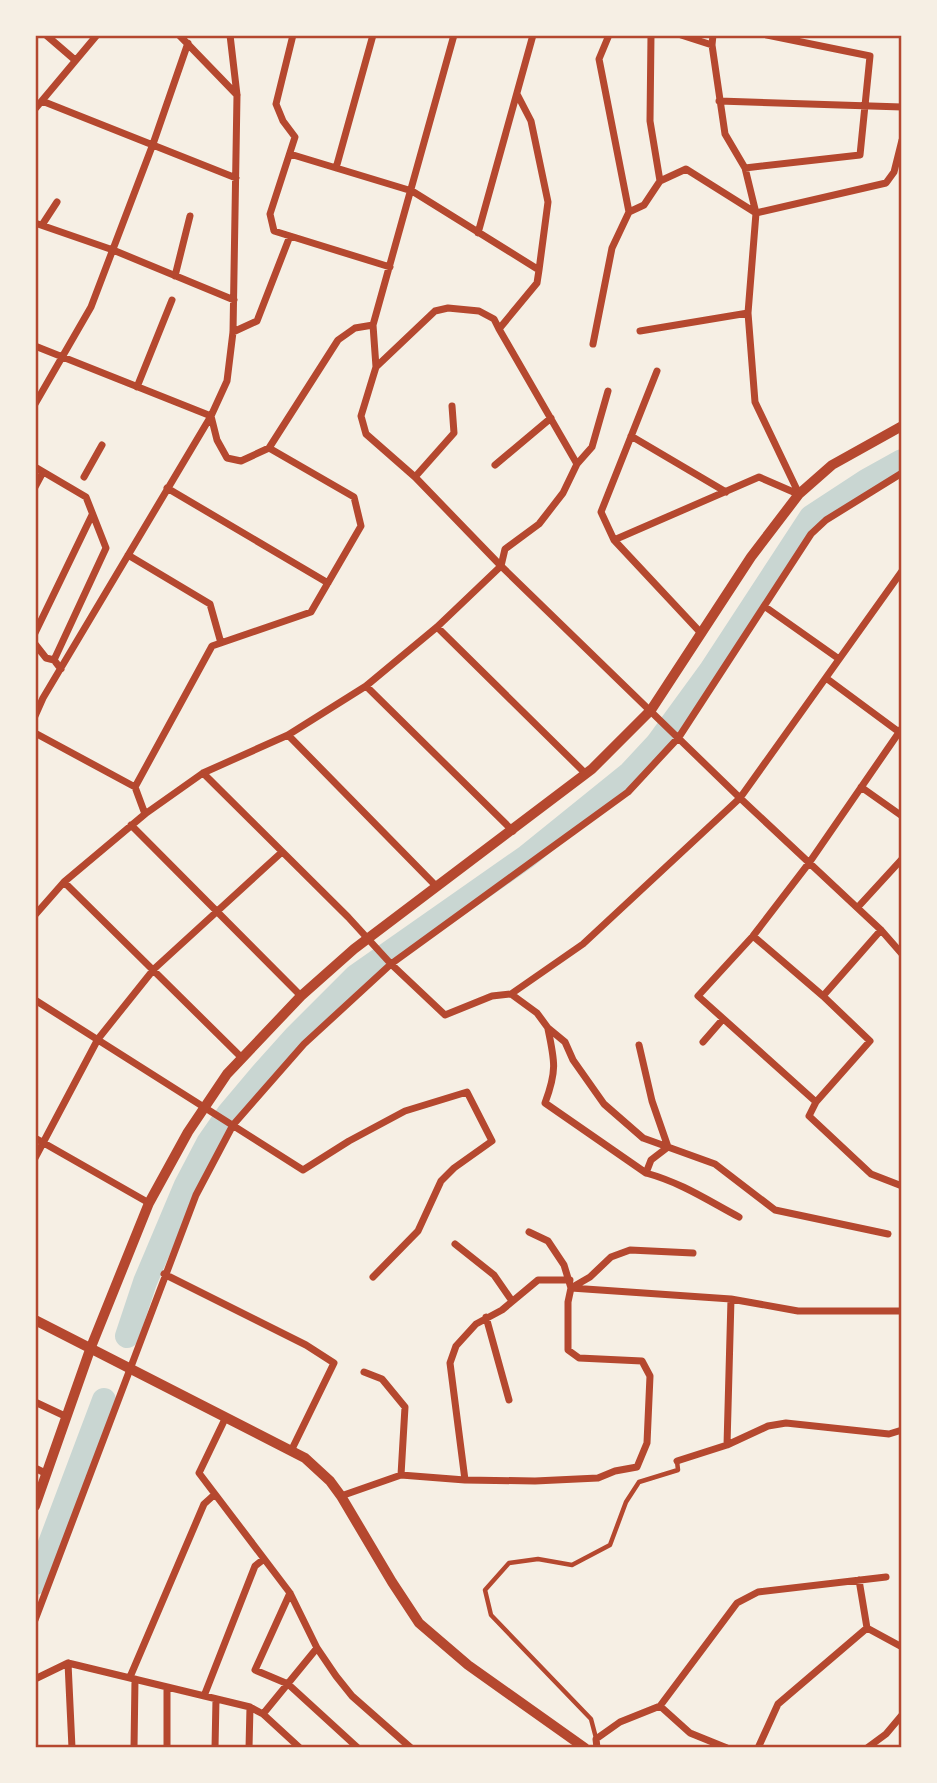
<svg xmlns="http://www.w3.org/2000/svg" width="937" height="1783" font-family="'Titillium Web',sans-serif">
<style>
.lines{fill:none;stroke-linecap:round;stroke-linejoin:round}
.river{stroke:#c9d6d2;stroke-width:24}
.service{stroke:#b5482f;stroke-width:4.5}
.minor{stroke:#b5482f;stroke-width:7}
.tertiary{stroke:#b5482f;stroke-width:10}
.neatline{fill:none;stroke:#b5482f;stroke-width:2.5}
</style>
<rect width="100%" height="100%" fill="#f6efe4"/>
<g class="lines">
<path class="river" d="M127 1336 145 1282 186 1185 208 1143 229 1113 261 1075 295 1037 356 976 526 857 630 773 657 744 711 670 811 517 866 481 902 461
M35 1583 104 1400"/>
<path class="service" d="M596 1738 591 1719 491 1615 485 1590 509 1563 538 1559 572 1565 610 1545 626 1502 639 1482 678 1470 677 1461"/>
<path class="minor" d="M46 35 75 60
M179 35 237 95
M293 35 276 104 283 121 295 137 270 214 274 231 390 267
M609 35 599 59 629 212 644 205 660 181 686 169 756 213 748 313 755 402 799 494
M651 35 650 121 660 181
M681 35 712 45
M713 35 712 45 725 134 745 168 756 213 886 183 894 172 902 140
M42 101 236 178
M719 101 902 107
M35 109 97 35
M290 154 412 191 539 270 548 202 531 121 517 94
M336 168 373 35
M745 168 860 155 870 56 767 35
M35 223 113 250 234 300
M42 225 57 202
M478 233 533 35
M175 276 190 216
M373 325 454 35
M640 331 748 313
M233 332 257 321 290 236
M593 344 612 248 629 212
M35 346 211 416 217 440 227 458 241 461 269 448 338 340 355 328 373 325 376 367 361 416 366 434 415 477 501 566 740 798 881 930 902 954
M376 367 435 311 448 308 479 311 494 319 499 329
M657 371 601 512 614 540 700 632
M137 387 172 300
M35 404 91 307 153 144 188 43
M631 436 726 492
M577 464 592 447 608 391
M495 465 551 418
M35 467 86 497 106 548 54 660 61 669
M84 477 102 445
M415 477 454 433 452 406
M35 487 43 472
M167 488 328 583
M614 540 759 477 798 494
M128 555 210 604 221 643
M764 606 839 659
M437 627 586 774
M35 633 92 515
M35 644 46 658 54 660
M826 678 899 732
M366 686 513 831
M35 716 43 698 211 416 227 381 233 332 237 95 230 35
M35 733 135 787
M288 735 437 887
M203 773 348 917 391 964 445 1015 492 996 511 994 583 944 740 798 902 571
M861 787 902 816
M145 814 135 787 212 646 311 612 361 526 354 497 269 448
M131 825 301 996
M64 882 242 1058
M858 907 902 859
M35 915 64 882 145 814 203 773 288 735 366 686 437 627 501 566 505 549 539 524 563 493 577 464 499 329 537 283 539 270
M753 936 823 996 870 1041 816 1102 698 996 753 936 809 863 902 728
M511 994 537 1013 548 1028 565 1042 573 1060 604 1104 643 1138 715 1164 775 1210 888 1234
M823 996 881 930
M35 1000 303 1170 349 1141 405 1111 467 1092 492 1141 454 1168 441 1181 418 1231 373 1277
M548 1029C555 1062 557 1071 545 1103L646 1173 651 1160 668 1147 652 1101 639 1045
M703 1042 723 1019
M816 1102 809 1116 871 1174 902 1186
M35 1138 149 1203
M35 1158 98 1039 154 969 282 852
M646 1173C682 1183 707 1200 739 1217
M529 1232 548 1241 564 1265 571 1288 590 1277 611 1257 630 1250 693 1253
M455 1244 494 1275 512 1301
M164 1274 306 1345 334 1363 292 1449
M486 1317 509 1400
M364 1372 382 1379 405 1407 401 1475
M35 1402 67 1417
M225 1419 199 1473 290 1593 317 1648 336 1676 352 1696 411 1748
M727 1445 731 1299 798 1311H902
M677 1461 727 1445 768 1426 786 1423 889 1434 902 1430
M35 1468 47 1474
M465 1480 450 1363 456 1346 476 1324 502 1310 538 1280H570
M341 1496 401 1475 465 1480 535 1481 598 1478 615 1471 637 1467 647 1443 650 1376 642 1361 579 1358 568 1350V1302L571 1288 731 1299
M859 1580 867 1628 902 1647
M290 1593 255 1670 288 1684 358 1748
M35 1620 196 1195 233 1125 304 1044 391 964 628 792 679 737 811 534 826 520 902 473
M68 1663 250 1707 263 1714 300 1748
M68 1663 72 1748
M130 1677 204 1504 214 1495
M35 1679 68 1663
M167 1687V1748
M204 1696 255 1566 264 1559
M660 1706 690 1733 727 1748
M263 1714 317 1648
M134 1748 135 1679
M215 1748 216 1699
M249 1748 250 1707
M597 1748 596 1739 620 1722 660 1706 737 1603 758 1592 886 1577
M758 1748 778 1704 867 1628
M867 1748 886 1734 902 1715"/>
<path class="tertiary" d="M35 1320 305 1458 330 1481 341 1496 392 1582 419 1623 468 1665 585 1748
M35 1506 91 1347 149 1203 188 1132 227 1074 301 996 354 949 592 769 651 710 751 557 799 494 832 465 902 426"/>
</g>
<rect width="937" height="1783" fill="none" stroke="#f6efe4" stroke-width="74"/>
<rect x="37" y="37" width="863" height="1709" class="neatline"/>
</svg>
